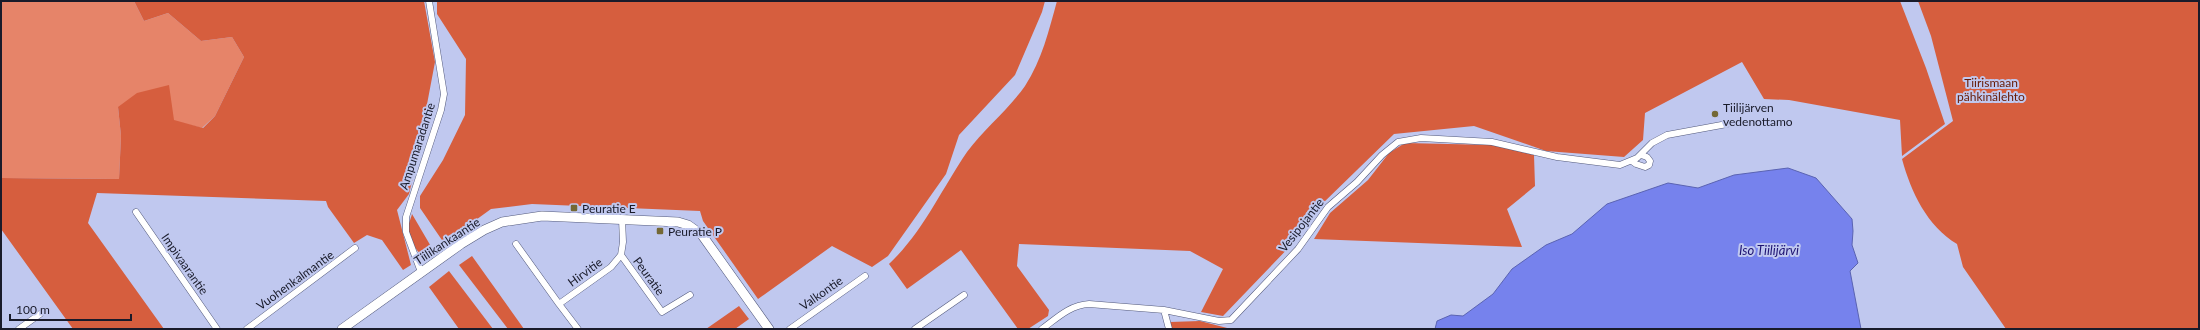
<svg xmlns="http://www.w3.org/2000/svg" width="2200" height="330" font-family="Lato,sans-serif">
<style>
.green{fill:#e68469}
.forest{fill:#d65e3e}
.water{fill:#7682ed;stroke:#5a63b2}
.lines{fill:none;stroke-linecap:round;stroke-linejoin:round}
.street-casing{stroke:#535a7c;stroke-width:7}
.secondary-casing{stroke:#535a7c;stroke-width:10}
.street{stroke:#fff;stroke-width:6}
.secondary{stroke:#fff;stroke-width:9}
.poi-dot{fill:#746835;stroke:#c0c8ef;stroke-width:1.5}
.labels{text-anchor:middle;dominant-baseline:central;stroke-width:4;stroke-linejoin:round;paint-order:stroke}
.park-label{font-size:12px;fill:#671a04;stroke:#c0c8ef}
.poi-label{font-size:12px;fill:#191b2a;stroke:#c0c8ef;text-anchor:start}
.street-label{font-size:12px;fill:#191b2a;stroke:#c0c8ef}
.water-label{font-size:13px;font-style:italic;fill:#1e1372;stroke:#c0c8ef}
</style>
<rect width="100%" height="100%" fill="#c0c8ef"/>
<path class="green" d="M1 1H134L144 21 168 13 201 41 232 37 244 57 215 116 202 128 118 107 121 136 119 179 1 178Z"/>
<path class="forest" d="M134 1H424L435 62 414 173 409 194 397 210 411 265 403 270 382 240 367 235 354 243 328 207 326 201 97 193 88 223 164 329H73L1 229V178L119 179 121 136 118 107 137 93 169 85 174 120 203 128 215 116 244 57 232 37 201 41 168 13 144 21Z
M437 1H1045L1042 12 1015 75 959 135 946 174 888 256 872 267 832 246 758 299 703 221 700 211 532 204 491 209 444 243 420 208V196L443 160 465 115 466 59 437 14Z
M1057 1H1900L1926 68 1945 124 1902 156 1900 120 1789 100 1764 99 1742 62 1645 113 1643 140 1624 157 1546 151 1474 126 1394 134 1320 206 1295 241 1223 316 1201 312 1223 269 1190 251 1019 244 1017 266 1049 310 1048 316 1028 329H1018L961 250 907 289 889 264C923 232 941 190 967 152 984 129 1008 110 1025 86 1042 60 1049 30 1057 1Z
M1918 1H2199V329H2006L1963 267 1957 244C1927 226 1911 192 1902 159L1953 121 1931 36Z
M1405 143 1492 145 1534 155 1535 186 1507 209 1522 247 1314 239 1330 213 1368 180 1389 153Z
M412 214 436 255 430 259C419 258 409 240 408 229 408 225 411 218 412 214Z
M472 256 524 329H508L459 265Z
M449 271 493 329H459L429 287Z
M739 306 749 319 735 329H706Z
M1200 321 1231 329H1172L1170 322Z"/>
<path class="water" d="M1788 168 1816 178 1852 219 1853 231 1852 245 1858 263 1850 271 1861 329H1435L1437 321 1451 315 1463 316 1493 294 1512 269 1546 245 1572 234 1607 204 1668 183 1698 188 1734 175Z"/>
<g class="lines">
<g class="street-casing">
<path id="street" d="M1632 161 1636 164 1645 167 1649 165 1650 161 1647 157 1641 155
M136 212 217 329
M622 219 623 242 621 255 662 312 690 295
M516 244 559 304
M421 272 406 232V217L441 110 444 94 429 1
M1164 310 1169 329
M19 329 40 314
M247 329 355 248
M578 329 559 304 611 267 621 255
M790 329 865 276
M915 329 964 295
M1042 329C1057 318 1070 305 1089 304L1164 310 1219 321 1231 320 1298 249 1328 207 1357 182 1382 155 1398 142 1421 138 1492 142 1557 157 1620 165 1637 158 1652 143 1667 135 1727 124"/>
</g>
<g class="secondary-casing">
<path id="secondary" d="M342 329 461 244 484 230 502 222 542 216 678 222 688 225 702 235 769 329"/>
</g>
<use href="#street" class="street"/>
<use href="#secondary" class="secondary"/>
</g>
<g class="poi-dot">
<circle cx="1715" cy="114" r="4"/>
<rect x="570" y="204" width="8" height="8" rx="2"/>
<rect x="656" y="227" width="8" height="8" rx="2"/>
</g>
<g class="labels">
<g class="park-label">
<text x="1991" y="82">Tiirismaan<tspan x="1991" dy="14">pähkinälehto</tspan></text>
</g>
<g class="poi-label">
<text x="1723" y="107">Tiilijärven<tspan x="1723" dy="14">vedenottamo</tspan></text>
<text x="582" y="208">Peuratie E</text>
<text x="668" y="231">Peuratie P</text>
</g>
<g class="street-label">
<text transform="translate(417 146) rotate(-72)">Ampumaradantie</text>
<text transform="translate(1301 225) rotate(-52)">Vesipojantie</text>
<text transform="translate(447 241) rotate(-33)">Tiilikankaantie</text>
<text transform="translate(185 264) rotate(55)">Impivaarantie</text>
<text transform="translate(585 272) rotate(-36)">Hirvitie</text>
<text transform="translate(649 276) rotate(54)">Peuratie</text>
<text transform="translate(295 280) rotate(-36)">Vuohenkalmantie</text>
<text transform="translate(821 293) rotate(-35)">Valkontie</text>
</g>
<g class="water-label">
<text x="1769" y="250">Iso Tiilijärvi</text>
</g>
</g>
<rect width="2200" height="330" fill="none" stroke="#191b2a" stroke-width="4"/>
<path d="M10 314v6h121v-6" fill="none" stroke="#191b2a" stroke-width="2"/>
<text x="16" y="314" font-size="12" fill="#191b2a" stroke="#c0c8ef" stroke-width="3" paint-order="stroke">100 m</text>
</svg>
